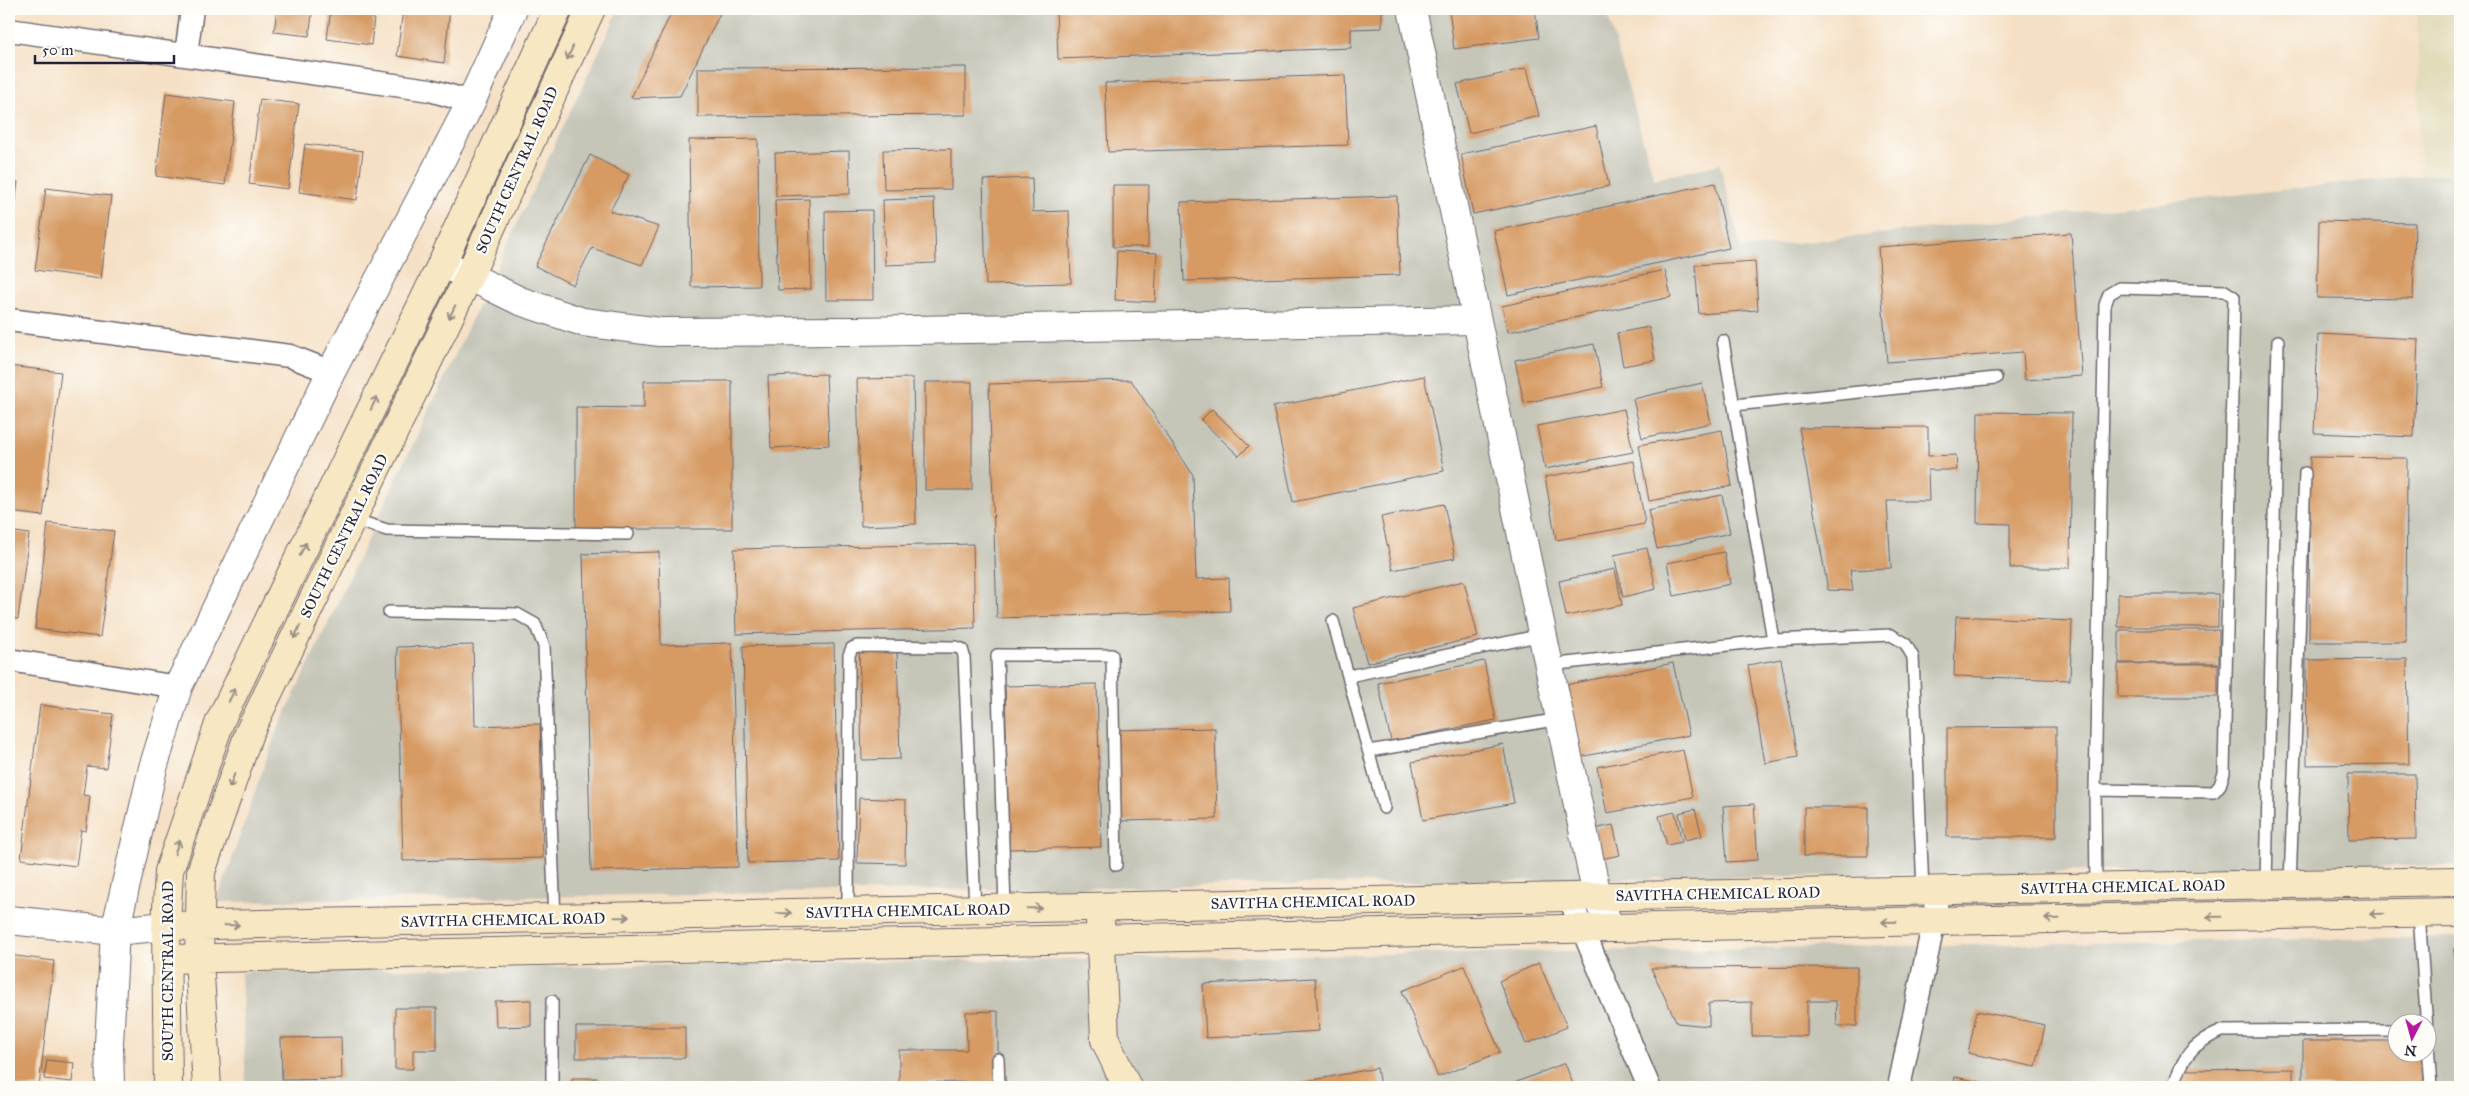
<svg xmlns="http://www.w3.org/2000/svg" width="2469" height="1096" font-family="'IM FELL Great Primer',serif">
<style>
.built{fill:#e2dcba}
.industrial{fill:#c5c5b8;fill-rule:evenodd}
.building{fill:#d69a62}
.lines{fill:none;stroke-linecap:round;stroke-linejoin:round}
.service-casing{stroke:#6c646b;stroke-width:14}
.minor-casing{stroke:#6c646b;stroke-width:25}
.tertiary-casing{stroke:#6c646b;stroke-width:30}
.secondary-casing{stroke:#6c646b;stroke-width:30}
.service{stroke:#fff;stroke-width:11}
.minor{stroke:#fff;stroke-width:22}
.tertiary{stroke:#fff;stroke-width:28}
.secondary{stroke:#f7e8c3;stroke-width:28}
.oneway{stroke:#978f86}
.labels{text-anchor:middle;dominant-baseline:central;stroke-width:4.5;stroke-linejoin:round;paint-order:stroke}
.street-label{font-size:15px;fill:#22223b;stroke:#fdfcf7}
</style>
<rect width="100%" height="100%" fill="#fdfcf7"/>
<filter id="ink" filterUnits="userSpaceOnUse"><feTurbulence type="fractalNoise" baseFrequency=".02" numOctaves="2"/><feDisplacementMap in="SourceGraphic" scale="10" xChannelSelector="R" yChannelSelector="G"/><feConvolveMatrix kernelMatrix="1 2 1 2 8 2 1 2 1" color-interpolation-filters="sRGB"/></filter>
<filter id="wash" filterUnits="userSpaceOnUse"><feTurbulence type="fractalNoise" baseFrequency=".0096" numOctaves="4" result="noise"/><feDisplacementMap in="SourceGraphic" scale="20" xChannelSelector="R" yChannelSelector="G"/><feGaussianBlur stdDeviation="1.12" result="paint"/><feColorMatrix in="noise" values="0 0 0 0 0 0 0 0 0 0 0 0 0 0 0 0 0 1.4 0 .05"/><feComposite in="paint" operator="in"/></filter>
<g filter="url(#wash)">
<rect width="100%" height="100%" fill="#f5e0c5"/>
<path class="built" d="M2417 9H2460V175H2420Z"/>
<path class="industrial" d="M619 9H1606L1654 179 1720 164 1741 249 2420 175H2460V865L217 902 274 737Z
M2460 937V1087H246L241 972ZM2396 1024H2426V1054H2396Z"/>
<g id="blocks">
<path class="building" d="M277 9H313L309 36 274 32Z
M331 9H375L371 45 327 39Z
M403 9H450L444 63 397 56Z
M673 9H722L680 96 631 98Z
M1056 9H1382V28L1351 29V48L1058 59Z
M1449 9H1535L1539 38 1454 49Z
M966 67V115L698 117V68Z
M1527 68 1539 116 1469 133 1457 84Z
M1345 75 1348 145 1108 152 1105 83Z
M166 93 235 102 225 185 156 176Z
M260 99 299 104 288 189 249 184Z
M1596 126 1609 186 1473 214 1461 154Z
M758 139 759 286 691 287 689 140Z
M305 144 363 151 357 200 299 192Z
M951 149V189L884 190 883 150Z
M849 151 850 194 776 196 775 153Z
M590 155 629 175 610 211 659 227 642 265 592 248 573 285 535 266Z
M1032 178 1033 212 1069 211 1071 283 986 285 983 180Z
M9 180 18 182 10 242H9Z
M1715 183 1729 248 1508 295 1494 231Z
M1113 185H1149L1148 247H1113Z
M46 188 111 196 101 279 35 270Z
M1397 196 1400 275 1184 281 1181 202Z
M934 198 936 263 885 265 883 200Z
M809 199 811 289 778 290 775 200Z
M872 210 873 300H826L825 211Z
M2319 221 2415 223 2413 299 2317 298Z
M2071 233 2082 376 2025 380 2023 352 1887 362 1878 247Z
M1117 251 1157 253 1155 302 1115 300Z
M1755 261 1758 310 1699 314 1695 265Z
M1665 270 1671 297 1508 332 1502 306Z
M1649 327 1655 360 1623 366 1617 333Z
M2318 334 2418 339 2414 437 2314 433Z
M1594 344 1603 387 1524 403 1515 360Z
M9 366 61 372 43 516 9 512Z
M826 374 829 445 771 448 768 376Z
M1424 376 1444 471 1293 502 1273 407Z
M913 378 916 524 861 526 857 379Z
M1131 380 1193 475 1196 579 1229 578 1230 611 997 618 989 384Z
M644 381H732V529H576V407L644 408Z
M925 382H972V490H925Z
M1702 383 1711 423 1642 438 1633 399Z
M1212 409 1249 446 1239 456 1201 420Z
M1624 409 1633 452 1545 469 1537 426Z
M1978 412 2072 413 2070 568H2010V524L1977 523Z
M1928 427V456L1956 455 1957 470H1928L1929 501H1887L1891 568 1850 570 1853 591 1828 590 1799 428Z
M1722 430 1732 486 1649 501 1639 445Z
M2310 457 2407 458 2406 642H2309Z
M1634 461 1645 524 1556 540 1545 477Z
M1722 495 1730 533 1657 549 1648 510Z
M1444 504 1455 558 1393 570 1381 517Z
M48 523 114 531 100 637 35 629Z
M9 531 29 534 18 619 9 618Z
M973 544 975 628 736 634 734 549Z
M1647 548 1656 589 1623 597 1614 555Z
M659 552 661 645 732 643 738 867 591 871 583 554Z
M1724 552 1730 584 1674 596 1667 563Z
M1615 569 1622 605 1566 616 1559 581Z
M1464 581 1478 637 1367 663 1353 608Z
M2118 594H2218V627H2118Z
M1956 616 2072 621 2070 680 1954 676Z
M2119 630H2219V663H2119Z
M834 644 839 861 748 863 743 646Z
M473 645 475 726 540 724 543 858 403 861 397 647Z
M897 647 900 759 862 760 859 648Z
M1781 659 1798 757 1765 763 1748 665Z
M2407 659 2409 764 2307 765 2306 660Z
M1484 661 1496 720 1391 741 1378 683Z
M1673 663 1689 735 1580 757 1565 685Z
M2118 664H2218V697H2118Z
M1097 684 1101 847 1009 849 1005 686Z
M40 705 113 714 106 768 87 766 83 795 90 796 86 831 81 830 76 866 21 859Z
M2056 727V837H1947V728Z
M1215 728 1217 819 1117 821 1114 730Z
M1503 744 1514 803 1423 820 1412 762Z
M1683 750 1693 797 1607 813 1597 767Z
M2348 774H2415L2416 839 2349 840Z
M859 798 906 800 905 864 857 863Z
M1754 804 1758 860 1727 862 1723 806Z
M1804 807H1868V856H1804Z
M1695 809 1702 836 1685 840 1679 813Z
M1675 812 1682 842 1667 845 1659 816Z
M1613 825 1620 855 1601 859 1594 829Z
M2454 949H2460V999L2458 1000Z
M9 955 54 961 39 1087H9Z
M1539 963 1567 1027 1526 1044 1499 981Z
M1464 966 1500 1052 1438 1077 1402 991Z
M1857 967V1026H1837L1836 1001H1807V1036H1752V1002L1709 1003V1026L1677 1023 1651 968Z
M1315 978 1319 1031 1206 1038 1203 984Z
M531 1000V1026L496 1027 495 1001Z
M395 1008H437V1050H413V1069H395Z
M998 1011V1087H967V1082L899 1083V1050H967L966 1012Z
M1977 1011 2045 1025 2036 1067 1968 1053Z
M576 1027H685V1058H576Z
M341 1037 342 1079 282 1080 281 1038Z
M2303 1041H2396V1054H2424V1087H2303Z
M47 1060 74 1063 72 1082 44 1079Z
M1565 1063 1574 1087H1504Z
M1377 1068 1380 1087H1281V1086Z
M2293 1069V1087H2181V1070Z
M1955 1077 2001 1086V1087H1953Z
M572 1078H598V1087H572Z"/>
</g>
</g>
<g filter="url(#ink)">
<use href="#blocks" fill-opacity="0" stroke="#6c646b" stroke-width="1"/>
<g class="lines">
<g class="service-casing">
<path id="service" d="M1723 341 1773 640
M1734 405 1996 378
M352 519 387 530 628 534
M389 612 517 614 535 624 544 646 555 919
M1333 621 1384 808
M1549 665 1773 640 1891 635 1905 643 1913 657 1923 890
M1349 676 1542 635
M1369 751 1560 719
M2095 790 2214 792 2220 785 2224 773 2234 297 2225 291 2119 288 2109 294 2105 305 2095 790 2096 887
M2266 884 2278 341
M2290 884 2305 473
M1005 908 997 655H1112L1116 865
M848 912 849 655 852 648 857 646 955 647 962 649 964 656 975 909
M2419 913 2431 1087
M552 1001V1087
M998 1059 999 1087
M2173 1087C2183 1057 2191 1044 2222 1031L2396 1030"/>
</g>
<g class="minor-casing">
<path id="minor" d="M9 30 430 90 471 102
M186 55 192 9
M9 320 290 356 331 372
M9 660 178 687
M1569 897 1649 1087
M1899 1087 1934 921 1938 890"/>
</g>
<g class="tertiary-casing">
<path id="tertiary" d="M1412 9 1597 896 1610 928
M442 263 520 301 583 322 660 332 855 331 1477 320
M9 920 115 931 166 926
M110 1087 109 1044 115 931 153 768 178 687 331 372 471 102 513 9"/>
</g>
<g class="secondary-casing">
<path id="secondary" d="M1100 921 1105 1040 1127 1087
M166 926 1569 897 2460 881
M166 959 1934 921 2460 912
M168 1087 166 926 169 871 220 721 442 263 558 9
M207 1087 199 959 201 872 249 733 469 276 591 9"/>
</g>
<use href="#service" class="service"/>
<use href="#minor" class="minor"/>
<use href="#tertiary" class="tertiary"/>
<use href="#secondary" class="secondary"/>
</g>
<defs><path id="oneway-shaft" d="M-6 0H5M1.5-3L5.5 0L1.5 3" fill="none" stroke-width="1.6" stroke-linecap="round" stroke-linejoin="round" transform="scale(1.25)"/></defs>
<g class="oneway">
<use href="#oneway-shaft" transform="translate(570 53) rotate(114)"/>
<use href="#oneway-shaft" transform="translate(452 312) rotate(116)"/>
<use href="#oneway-shaft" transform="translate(374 403) rotate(-64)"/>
<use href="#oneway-shaft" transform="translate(303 549) rotate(-64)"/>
<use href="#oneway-shaft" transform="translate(297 632) rotate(116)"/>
<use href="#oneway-shaft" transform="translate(232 695) rotate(-64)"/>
<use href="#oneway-shaft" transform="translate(232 781) rotate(109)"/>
<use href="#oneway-shaft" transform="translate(177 847) rotate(-71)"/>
<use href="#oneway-shaft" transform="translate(1034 908) rotate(-1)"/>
<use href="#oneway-shaft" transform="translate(784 913) rotate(-1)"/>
<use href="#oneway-shaft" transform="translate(2377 914) rotate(179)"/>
<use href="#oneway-shaft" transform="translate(622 917) rotate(-1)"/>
<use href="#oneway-shaft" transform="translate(2214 917) rotate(179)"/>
<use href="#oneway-shaft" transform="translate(2052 919) rotate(179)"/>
<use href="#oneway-shaft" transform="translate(1889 922) rotate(179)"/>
<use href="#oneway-shaft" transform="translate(232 925) rotate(-1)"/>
</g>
</g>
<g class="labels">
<g class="street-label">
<text transform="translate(517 170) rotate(-66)">SOUTH CENTRAL ROAD</text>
<text transform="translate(344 536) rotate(-64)">SOUTH CENTRAL ROAD</text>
<text transform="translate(2123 887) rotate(-1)">SAVITHA CHEMICAL ROAD</text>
<text transform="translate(1718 894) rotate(-1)">SAVITHA CHEMICAL ROAD</text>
<text transform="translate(1313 902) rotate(-1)">SAVITHA CHEMICAL ROAD</text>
<text transform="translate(908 911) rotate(-1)">SAVITHA CHEMICAL ROAD</text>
<text transform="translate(503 920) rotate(-1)">SAVITHA CHEMICAL ROAD</text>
<text transform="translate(168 971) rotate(-90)">SOUTH CENTRAL ROAD</text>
</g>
</g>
<rect width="2469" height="1096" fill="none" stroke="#fdfcf7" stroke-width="30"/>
<g transform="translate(2412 1038) rotate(186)"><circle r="24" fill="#fdfcf7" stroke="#a5a5ac"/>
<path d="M0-4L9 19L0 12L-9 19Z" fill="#b5179e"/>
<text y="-8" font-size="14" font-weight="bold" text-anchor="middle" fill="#22223b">N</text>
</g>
<path d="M35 55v8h139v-8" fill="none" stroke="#22223b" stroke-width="2.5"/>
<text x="42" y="55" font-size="15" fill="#22223b" stroke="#fdfcf7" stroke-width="4" paint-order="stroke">50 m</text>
</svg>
